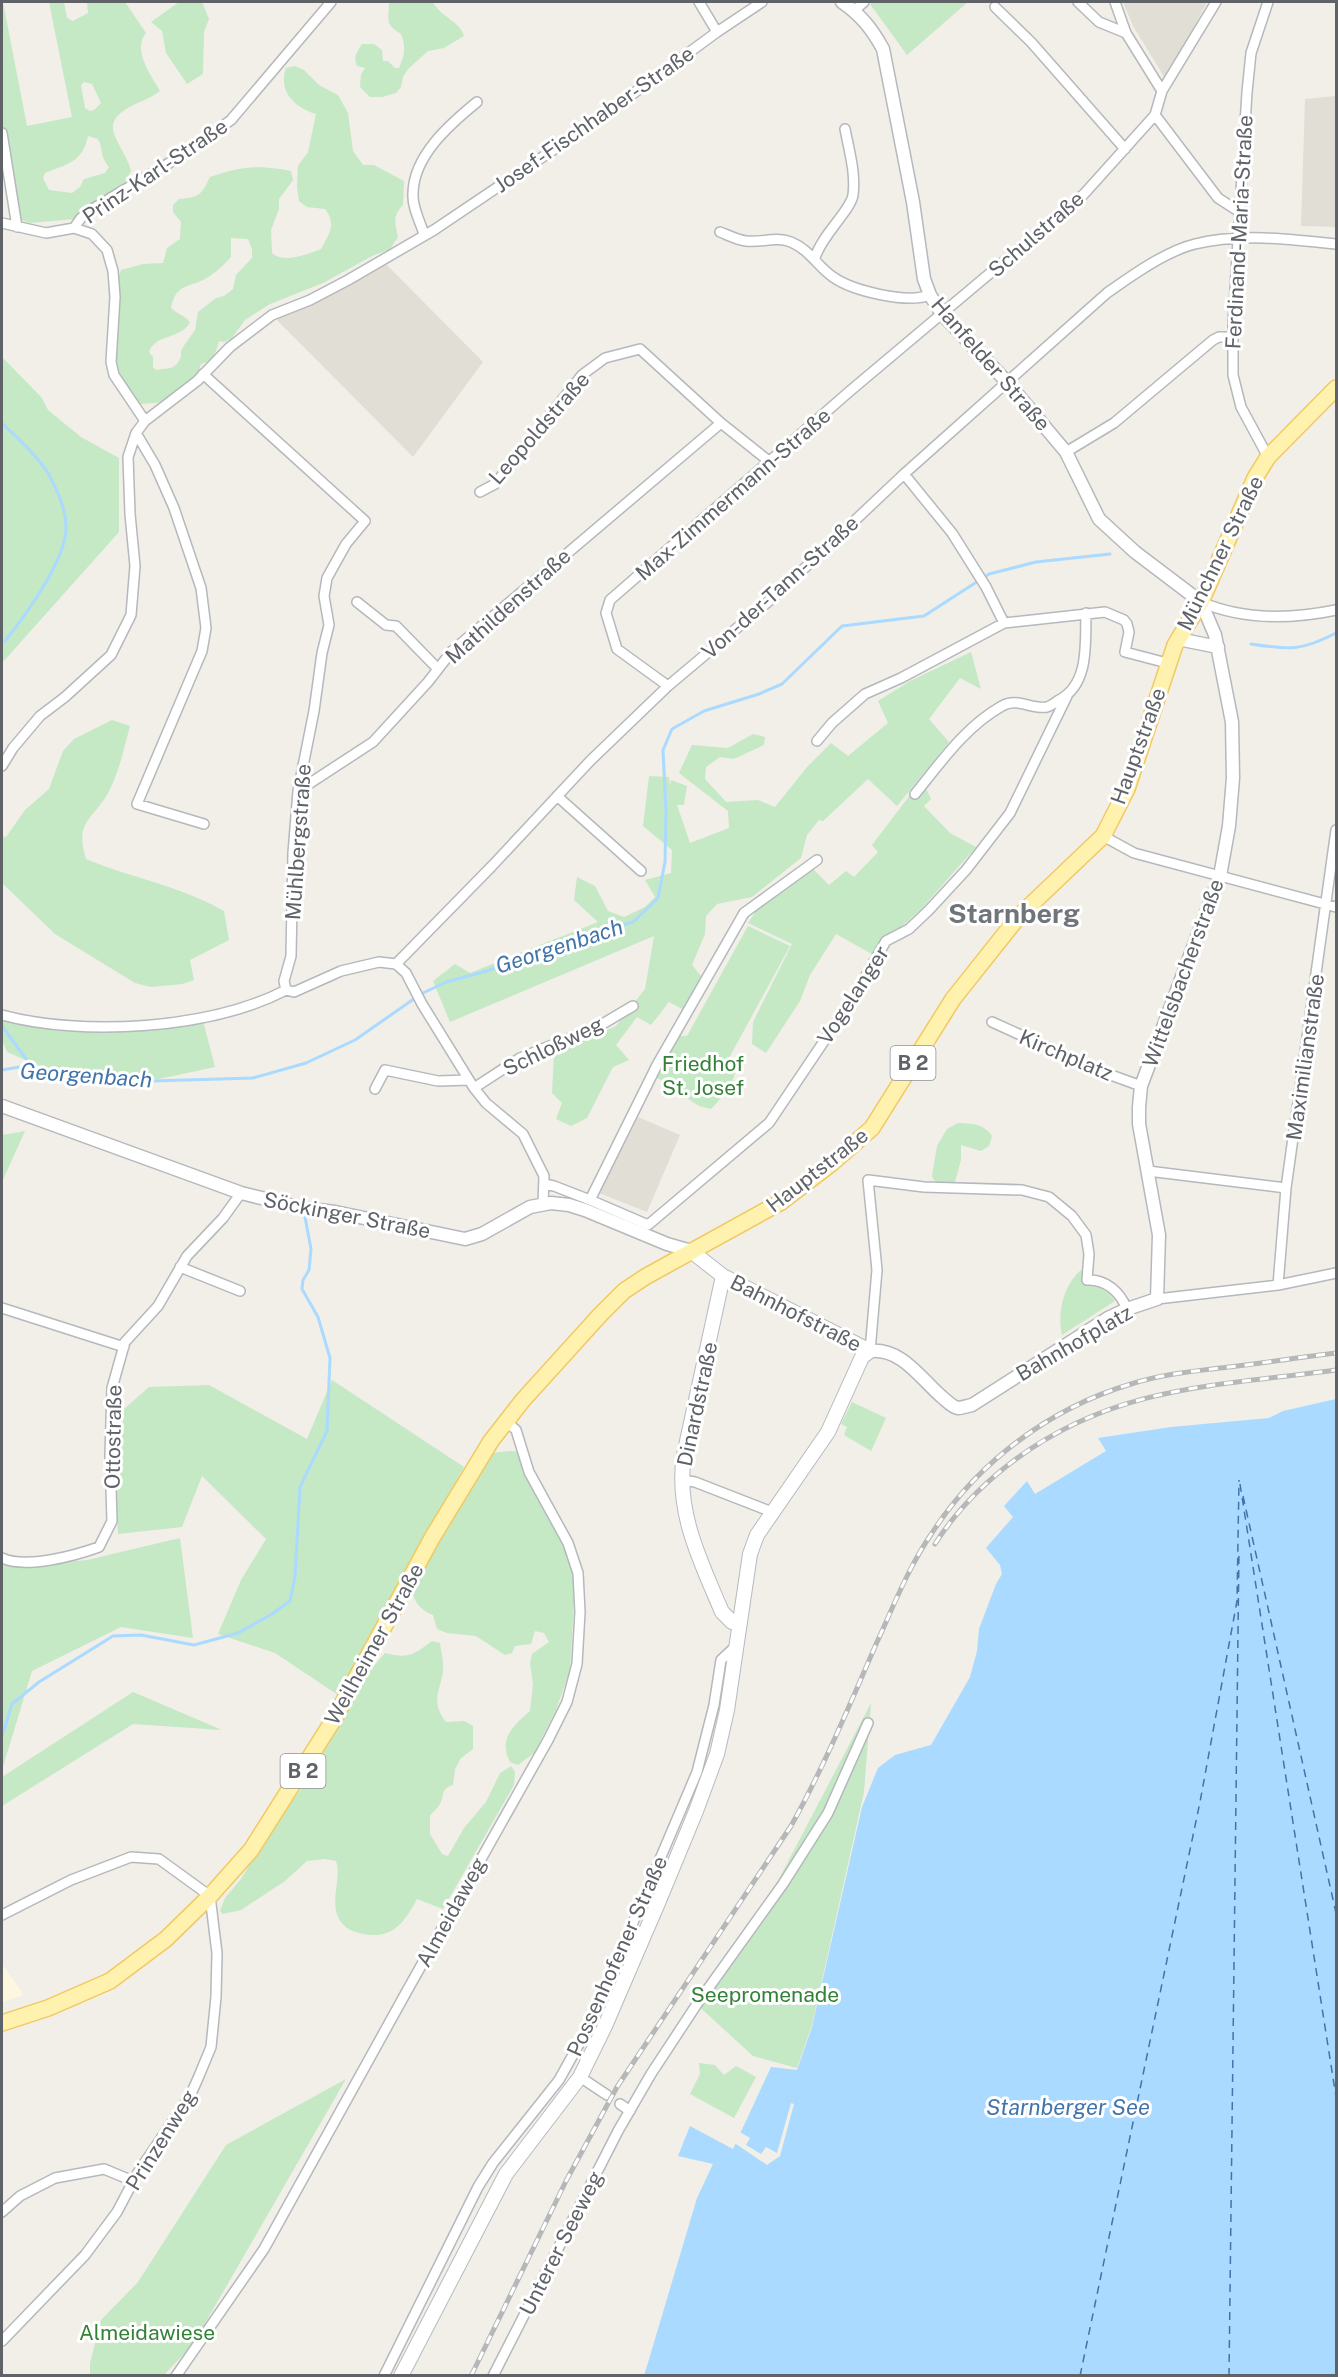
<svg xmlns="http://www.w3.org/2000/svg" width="1338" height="2377" font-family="'Public Sans',sans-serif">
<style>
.commercial{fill:#fef7e0}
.education{fill:#e1ded6}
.green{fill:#c5e8c5;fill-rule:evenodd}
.water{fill:#aadaff}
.pier{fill:#f1efe8}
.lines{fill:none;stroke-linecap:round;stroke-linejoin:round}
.stream{stroke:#aadaff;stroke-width:3}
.ferry{stroke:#4174aa;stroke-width:1.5;stroke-dasharray:8 6;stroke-linecap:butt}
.minor-casing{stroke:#b5b8bc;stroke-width:12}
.tertiary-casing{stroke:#b5b8bc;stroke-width:15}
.secondary-casing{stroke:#b6babf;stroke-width:16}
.primary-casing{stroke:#f2c960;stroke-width:18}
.minor{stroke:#fff;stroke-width:9}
.tertiary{stroke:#fff;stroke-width:12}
.secondary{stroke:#fff;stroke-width:14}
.primary{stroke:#fff2af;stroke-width:15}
.rail-casing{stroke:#b6b7b8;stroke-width:5}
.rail{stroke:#fff;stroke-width:3;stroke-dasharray:9;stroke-linecap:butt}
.labels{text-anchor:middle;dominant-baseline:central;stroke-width:6;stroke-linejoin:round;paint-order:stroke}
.shield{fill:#fff;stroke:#8f9295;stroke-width:1.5}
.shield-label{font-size:20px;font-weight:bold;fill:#5f6368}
.street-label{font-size:21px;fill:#5f6368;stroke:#fff}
.park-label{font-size:21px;fill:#348238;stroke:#fff}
.water-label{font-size:22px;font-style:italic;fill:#4174aa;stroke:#fff}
.district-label{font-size:27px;font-weight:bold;fill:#70757a;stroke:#fff}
</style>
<rect width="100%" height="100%" fill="#f1efe8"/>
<path class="commercial" d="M2 1964 24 1995 2 2002Z"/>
<path class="education" d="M1123 2H1207L1166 80 1133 26Z
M1336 96V227L1301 226 1305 99Z
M381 259 483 362 413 457 272 315Z
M638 1117 680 1135 647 1212 599 1193Z"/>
<path class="green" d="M2 2H3L27 126 72 117 49 2H64L67 18 73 21 88 13 87 2H125L146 33C132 50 151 75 160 91 144 104 103 110 115 136 120 149 128 158 131 171L125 182 75 219 30 223 21 220 16 208 2 119ZM84 82 92 84 101 103 94 110 90 111 85 108 81 85ZM88 136 98 139C104 150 99 155 109 167L105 173 84 179 80 187 72 193 49 190 43 178 45 173C67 164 83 162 88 136Z
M179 2H202L209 19 204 32 203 74 187 84 166 53 162 31 151 22Z
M389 2H433C439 16 460 21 464 36L444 48 428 51 408 69 403 77 401 87 396 93 382 97H370L360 87 361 74 365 68 357 66C353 57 357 52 362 44H374L382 50 383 61H388L395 68H399C405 54 406 47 401 34 384 23 389 21 389 2Z
M873 2H968L907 55 870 4Z
M295 66 304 70 319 85 338 95 348 113 353 151 363 165H374L404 181 403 205C392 216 395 223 398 237L390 249 372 256 323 283 270 304 245 320 232 338 224 342 219 341C216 353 213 361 201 364L199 371 166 402 140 404 118 378 114 363 118 279 121 270 143 264 163 263 167 248 180 239 181 222 173 212V205L179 199C199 197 201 196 210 177 244 166 257 165 291 171L293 180 279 199V209L271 230 272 253C283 264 308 254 321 249 329 234 337 224 325 209L307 207 299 201 297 187 298 166 308 152 316 114C294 107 278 91 286 68ZM231 238 248 239 252 249V258L236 275 233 289 224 296 216 298 198 312 195 330 185 344 181 351V357L177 364 171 368 156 370 153 367V357L149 352C156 333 181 340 190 322 184 315 177 314 171 308 176 283 188 288 205 279 214 274 224 265 231 257Z
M2 357 42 398 48 410 81 437 119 458V532L2 663Z
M971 652 981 689 960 678 929 719 949 742 897 806 868 779 823 821 819 820 807 835 801 858 752 897 717 904 706 916 705 934 692 965 701 976 684 1010 669 1002 651 1025 637 1017 616 1045 629 1060 613 1067 587 1118 571 1126 556 1119 562 1103 552 1093 554 1054 616 1026 645 989 654 936 450 1022 433 981 455 964 470 973 598 922 574 900 577 877 595 886 608 911 624 917 645 907 655 897 645 880 671 873 672 850 643 826 649 776 669 777 670 786 671 780 687 786 684 805H677L690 843 729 828 728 811 679 773 692 745 728 748 753 734 765 737 764 745 734 759 720 757 706 767 705 779 726 802 758 800 775 807 807 767 831 743 848 756 888 723 878 701 910 681Z
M112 720 130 726C124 748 119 773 108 793 93 820 74 821 86 859 132 878 180 886 224 911L229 940 190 960 194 980 182 984 151 987 135 983 55 934 2 883V836L6 837 25 810 49 789 63 751 74 739Z
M925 786 931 799 924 806 950 833 976 847 923 907 872 954 836 934 810 975 800 1001 766 1053 752 1044 753 1022 792 944 748 923 756 911 813 869 829 885 846 871 854 877 878 852 872 845 910 795 914 797Z
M748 926 790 946 729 1058C731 1061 734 1063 735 1067 738 1080 719 1101 711 1109L699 1106 656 1077 679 1036H687Z
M2 1015 126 1028 202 1017 215 1067 159 1079 104 1080 51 1071 7 1052 2 1040Z
M958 1123C973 1124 983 1123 992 1136L989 1146 981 1151 961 1145V1160L955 1182 941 1185 934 1180 932 1176 937 1146 947 1129Z
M25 1131 2 1182V1135Z
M1081 1270 1089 1286C1101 1287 1108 1291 1115 1301L1062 1335C1057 1314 1063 1285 1081 1270Z
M332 1380 464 1467 338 1695 275 1653 218 1634 241 1580 266 1539 202 1476 182 1527 118 1534 115 1484 124 1409 149 1387 209 1385 307 1439Z
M852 1402 886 1418 871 1451 844 1435 847 1427 841 1424Z
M508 1451H516L554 1522 572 1569 575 1586 570 1670 556 1710 534 1753 518 1765 510 1762C498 1739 513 1726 530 1711L533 1684 530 1664 532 1654 549 1642 544 1633 535 1631 531 1644 515 1646 512 1653 505 1655 476 1636 447 1633 437 1629 433 1615C419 1610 413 1600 411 1586L480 1466 493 1453Z
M180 1538 193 1638 121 1627 32 1671 2 1770V1562L13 1567 87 1560Z
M432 1641 440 1643C441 1652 444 1662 443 1672 439 1694 431 1702 446 1722L464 1721 473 1726V1749L461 1758 455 1769 453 1785C440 1789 445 1794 440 1804 438 1808 432 1812 430 1816V1834L442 1854 448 1856 464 1828 486 1802 500 1773 511 1766 515 1772 514 1785 443 1909 417 1899C403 1925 391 1941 359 1933 350 1931 342 1926 338 1917 330 1898 342 1879 336 1861L325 1859 307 1861 285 1881 241 1910 223 1914 220 1911 225 1898 241 1879 269 1833 307 1781 372 1668 385 1653C409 1659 413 1655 432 1641Z
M133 1692 222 1730 133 1724 2 1806V1777Z
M871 1703 864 1792 812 2025 797 2068 753 2056 693 2001 770 1896Z
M699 2063 715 2065 724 2075 736 2066 756 2077 734 2118 690 2094 700 2074Z
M346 2079 193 2344 164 2375H90V2363L101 2320 138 2282 226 2145Z"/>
<path class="water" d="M1336 1399V2375L644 2376 697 2198 713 2164 678 2156 690 2126 733 2149 771 2067 797 2070 812 2027 862 1807 878 1768 895 1755 931 1745 970 1677 977 1651 979 1629 996 1584 1002 1574 1000 1565 986 1548 1013 1517 1004 1506 1027 1481 1035 1494 1106 1451 1098 1438 1171 1427 1269 1418 1283 1411Z"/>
<path class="pier" d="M791 2103 794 2104 780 2156 767 2165 733 2142 740 2132 750 2138 746 2145 761 2154 766 2147 777 2153Z"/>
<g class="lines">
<path class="stream" d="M2 423C17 438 37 455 48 473 57 489 65 507 66 525 68 558 25 616 5 641
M1251 644C1289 650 1302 651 1336 633
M2 1026 32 1067
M2 1070 25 1066 118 1082 253 1078 306 1063 355 1040 421 994 446 982 487 971 559 943 633 922 658 898 665 862 666 811 663 750 672 729 704 711 759 694 782 684 842 626 924 616 989 574 1036 562 1110 554
M2 1736 12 1704 39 1682 113 1636 141 1635 194 1645 238 1633 272 1614 290 1601 295 1577 300 1487 327 1431 330 1358 318 1317 302 1289 303 1280 309 1270 311 1249 305 1217"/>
<path class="ferry" d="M1240 1484 1336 2097
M1243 1496 1336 1913
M1080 2376 1200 1802 1237 1601 1239 1480
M1229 2376 1239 1550"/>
<g class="minor-casing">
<path id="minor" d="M699 2 717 32
M1078 2 1099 22 1126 33
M1115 2 1126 33 1162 91
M995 7 1031 42 1125 149
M855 10 864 2
M1155 115 1218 198 1238 211
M2 133 17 227
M2 223 46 233 74 228 81 218 94 208 189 151 231 120 331 2
M74 228 92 234 107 250 113 271 115 297 111 362 114 375 145 421
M720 232C728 235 737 240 746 241 762 243 775 236 791 242 810 250 817 266 833 277 853 291 907 304 930 295
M424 234C420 222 412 206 413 194 413 156 450 124 477 102
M815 258C821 236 851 210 853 195 856 174 849 150 845 129
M203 374 365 521 346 544 327 578 324 596 329 625 322 653 314 711 298 791 293 853 291 956 284 981 286 990 294 992 341 971 379 962 396 964 406 973 422 1004 474 1088 486 1103 523 1134 544 1176 543 1204
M136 433 155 465 174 508 201 588 206 628 202 651 137 804 204 824
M1066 452 1114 423 1213 340 1219 337H1232
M1268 457 1241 407 1233 375V323L1247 92 1251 53 1268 2
M904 474 952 533 986 587 1004 623
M480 492 495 484 582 375 605 358 640 349 721 423 770 462
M357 602 386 625 396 626 438 669
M1201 602C1243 620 1292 619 1336 610
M668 686 617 649 606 613 610 600 850 391 1084 194 1155 115 1162 91 1216 2
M817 741 832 723 865 694 901 678 1004 623 1105 612 1124 620 1127 624 1129 632 1125 652 1167 663
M2 766 13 748 40 716 65 697 111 655 131 615 135 566 130 514 128 457 136 433 145 421 197 381 230 347 272 315 310 300 348 280 434 230 593 123 717 32 762 2
M298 791 373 742 428 682 452 651 721 423
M915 794C941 762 966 726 1002 706 1017 697 1032 710 1047 707 1051 706 1056 702 1059 700 1090 684 1085 642 1086 613
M557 796 641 871
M1103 836 1134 853 1336 907
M396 964 492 866 591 760 668 686 775 596 904 474 1107 293C1131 276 1166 251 1195 244 1240 233 1291 239 1336 244
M2 1015C83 1037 211 1029 286 990
M992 1022 1100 1071 1141 1086
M474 1088 520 1058 599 1026 633 1006
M375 1089 385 1070 438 1081 469 1080
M1148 1171 1286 1188
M544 1184 554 1186 590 1200 657 1065 744 913 817 860
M590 1200 648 1225 769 1123 851 1001 886 941 909 929 929 910 966 870 1010 813 1067 696
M180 1267 240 1291
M1278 1285 1286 1188 1336 830
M1157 1299 1278 1285 1336 1273
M2 1308 124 1347
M870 1351 877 1270 868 1180 924 1187 1022 1190 1049 1197 1072 1216 1086 1235 1089 1254 1087 1280C1106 1279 1120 1292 1127 1309
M682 1480 695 1482 772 1512
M2 1558C26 1569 74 1556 99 1547L112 1521 110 1456 112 1388 125 1342 158 1306 187 1256 223 1218 241 1193
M2 1915 71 1880 131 1857 159 1859 210 1896 217 1953 216 1997 211 2047 199 2076 191 2094 137 2174 117 2212 85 2255 2 2341
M580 2077 607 2095
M620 2104 630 2111
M2 2212 20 2196 55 2178 104 2169 133 2181
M176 2376 264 2249 408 1989 548 1740 567 1702 577 1664 580 1612 578 1573 568 1543 529 1472 516 1430 506 1421
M384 2376 478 2187 493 2163 559 2080 589 2026 697 1772 714 1705 721 1660 737 1645
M493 2376 618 2131 651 2074 697 2004 783 1884 828 1813 868 1723"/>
</g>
<g class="tertiary-casing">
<path id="tertiary" d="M842 2C861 15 872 29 883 49L913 202 924 279 930 295 942 314 1007 382 1066 452 1099 519 1135 552 1201 602 1215 635 1232 722 1233 778 1229 826 1220 876 1141 1086 1139 1107V1124L1159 1235 1157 1299 1127 1309 1108 1318 972 1405C967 1406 962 1408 958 1408 952 1407 947 1401 942 1397 920 1378 902 1348 870 1351
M1178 639 1218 647
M2 1106 241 1193 302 1208 335 1212 465 1239 482 1234 530 1207 551 1203 569 1205 585 1210 667 1244 691 1251"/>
</g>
<g class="secondary-casing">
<path id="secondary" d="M723 1276 684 1455C675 1512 701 1562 722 1612L732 1622 740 1623
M401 2376 506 2174 580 2077 605 2026 658 1903 696 1811 717 1754 727 1710 750 1554 757 1535 828 1432 862 1357 870 1351 723 1276 691 1251"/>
</g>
<g class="primary-casing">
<path id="primary" d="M2 2023 48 2008 110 1981 166 1939 210 1896 251 1850 334 1719 432 1538 491 1441 523 1400 600 1315 624 1291 645 1277 781 1202 832 1163 872 1128 953 999 1019 916 1103 836 1127 789 1175 645 1201 602 1255 478 1268 457 1336 388"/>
</g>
<use href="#minor" class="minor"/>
<use href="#tertiary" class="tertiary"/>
<use href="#secondary" class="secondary"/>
<use href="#primary" class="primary"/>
<g class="rail-casing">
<path id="rail" d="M935 1544C956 1511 985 1482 1016 1459 1117 1385 1218 1386 1336 1370
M471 2376 566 2181 617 2087 791 1826C824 1767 850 1704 877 1642 894 1605 909 1566 932 1533 978 1462 1050 1408 1131 1384 1162 1374 1196 1371 1229 1367 1265 1363 1301 1357 1336 1353"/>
</g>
<use href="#rail" class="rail"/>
</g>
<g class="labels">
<g class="shield">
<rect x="890.5" y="1046" width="45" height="34" rx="4.5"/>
<rect x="280.5" y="1754" width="45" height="34" rx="4.5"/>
</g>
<g class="shield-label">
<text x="913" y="1063">B 2</text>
<text x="303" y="1771">B 2</text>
</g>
<g class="street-label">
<text transform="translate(594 119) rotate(-35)">Josef-Fischhaber-Straße</text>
<text transform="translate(155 171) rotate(-34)">Prinz-Karl-Straße</text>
<text transform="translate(1239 232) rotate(-87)">Ferdinand-Maria-Straße</text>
<text transform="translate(1036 234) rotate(-41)">Schulstraße</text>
<text transform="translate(991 364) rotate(49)">Hanfelder Straße</text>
<text transform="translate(539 428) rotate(-49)">Leopoldstraße</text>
<text transform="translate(733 494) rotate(-41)">Max-Zimmermann-Straße</text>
<text transform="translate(1220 553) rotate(-64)">Münchner Straße</text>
<text transform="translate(780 587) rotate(-42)">Von-der-Tann-Straße</text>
<text transform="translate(508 606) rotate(-42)">Mathildenstraße</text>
<text transform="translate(1138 746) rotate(-70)">Hauptstraße</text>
<text transform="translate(298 842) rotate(-86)">Mühlbergstraße</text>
<text transform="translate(1183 973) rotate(-70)">Wittelsbacherstraße</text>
<text transform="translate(853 995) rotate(-57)">Vogelanger</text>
<text transform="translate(553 1046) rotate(-26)">Schloßweg</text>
<text transform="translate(1066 1055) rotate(23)">Kirchplatz</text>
<text transform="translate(1305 1057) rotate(-82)">Maximilianstraße</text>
<text transform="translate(817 1170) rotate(-38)">Hauptstraße</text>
<text transform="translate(347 1215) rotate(11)">Söckinger Straße</text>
<text transform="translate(796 1313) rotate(27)">Bahnhofstraße</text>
<text transform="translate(1074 1343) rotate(-30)">Bahnhofplatz</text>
<text transform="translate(697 1404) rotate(-78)">Dinardstraße</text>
<text transform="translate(113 1437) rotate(-89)">Ottostraße</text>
<text transform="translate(374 1644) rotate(-61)">Weilheimer Straße</text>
<text transform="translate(451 1912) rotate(-61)">Almeidaweg</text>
<text transform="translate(617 1956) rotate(-66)">Possenhofener Straße</text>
<text transform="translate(161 2140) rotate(-58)">Prinzenweg</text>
<text transform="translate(561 2243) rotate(-63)">Unterer Seeweg</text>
</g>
<g class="park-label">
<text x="703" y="1063">Friedhof<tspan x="703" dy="24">St. Josef</tspan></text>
<text x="765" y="1994">Seepromenade</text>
<text x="147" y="2332">Almeidawiese</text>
</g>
<g class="water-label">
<text transform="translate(559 946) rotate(-18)">Georgenbach</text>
<text transform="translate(86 1075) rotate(4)">Georgenbach</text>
<text x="1068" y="2107">Starnberger See</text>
</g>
<g class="district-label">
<text x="1014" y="913">Starnberg</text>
</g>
</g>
<rect width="1338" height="2377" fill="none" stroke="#5f6368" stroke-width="6"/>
</svg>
